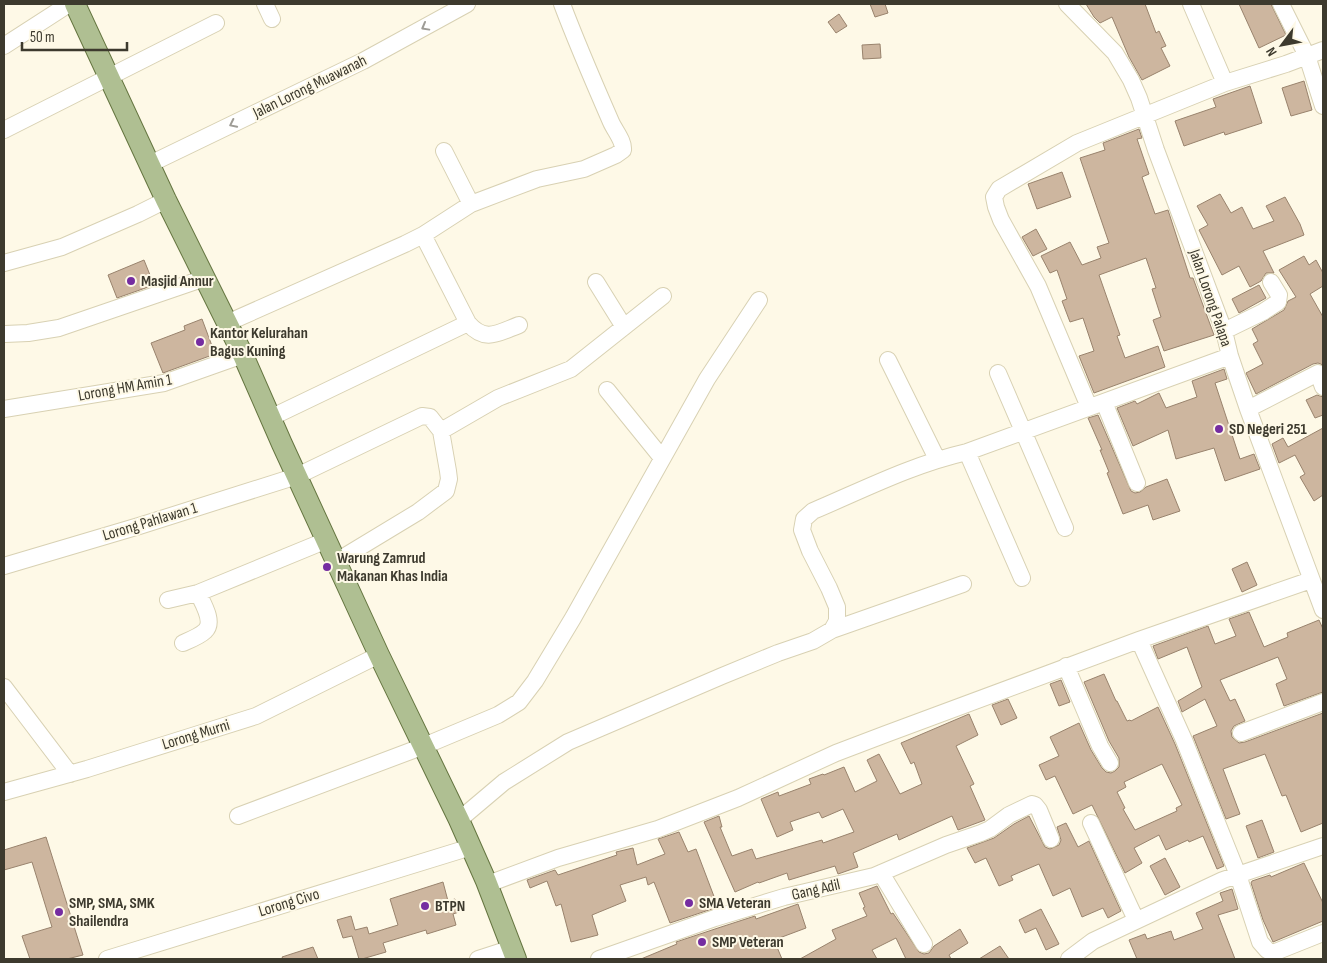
<svg xmlns="http://www.w3.org/2000/svg" width="1327" height="963" font-family="'Sofia Sans Condensed',sans-serif">
<style>
.building{fill:#cdb69f;stroke:#99836d;fill-rule:evenodd}
.lines{fill:none;stroke-linecap:round;stroke-linejoin:round}
.minor-casing{stroke:#d8d1b3;stroke-width:18}
.major-casing{stroke:#657540;stroke-width:22}
.minor{stroke:#fff;stroke-width:16}
.major{stroke:#afbf92;stroke-width:20}
.oneway{stroke:#9e9c96}
.poi-dot{fill:#752da1;stroke:#fef9e7;stroke-width:2}
.labels{text-anchor:middle;dominant-baseline:central;stroke-width:4;stroke-linejoin:round;paint-order:stroke}
.street-label{font-size:16px;fill:#3d3a2e;stroke:#fef9e7}
.poi-label{font-size:16px;font-weight:bold;fill:#3d3a2e;stroke:#fef9e7;text-anchor:start}
</style>
<rect width="100%" height="100%" fill="#fef9e7"/>
<path class="building" d="M870 4H885L888 13 875 17Z
M1086 4H1145L1156 33 1159 31 1166 46 1161 48 1170 66 1142 80 1129 57 1112 17 1100 23 1094 17Z
M1239 4H1271L1286 35 1259 48Z
M839 14 847 26 836 33 828 22Z
M880 44 881 58 863 59 862 45Z
M1304 81 1312 110 1291 116 1282 88Z
M1250 86 1262 123 1225 135 1224 132 1184 146 1175 121 1216 107 1213 99Z
M1139 129 1142 138 1137 139 1149 174 1142 177 1155 214 1168 210 1190 278H1193L1214 335 1164 351 1153 320 1161 317 1152 289 1156 288 1146 258 1099 275 1120 335 1117 336 1125 358 1158 346 1165 367 1094 393 1079 356 1094 351 1083 318 1070 322 1062 301 1067 299 1057 270 1050 273 1041 256 1070 242 1082 265 1101 258 1097 247 1109 243 1080 158 1105 150 1103 143Z
M1062 172 1071 197 1037 209 1028 184Z
M1220 194 1231 213 1242 207 1253 229 1274 221 1266 206 1285 197 1300 224 1304 235 1263 251 1274 273H1266L1261 281 1250 287 1239 266 1222 275 1199 230 1208 225 1197 206Z
M1036 229 1047 249 1033 256 1022 237Z
M1304 256 1309 265 1316 260 1323 273V286L1310 294 1323 317V365L1318 363 1313 364 1256 394 1246 373 1263 364 1253 344 1258 341 1252 329 1284 310 1288 301 1296 297 1279 270Z
M144 260 154 285 117 298 108 275Z
M1259 285 1266 298 1239 313 1232 299Z
M202 319 215 354 163 373 151 343 185 330 184 326Z
M1224 369 1227 379 1215 383 1240 459 1254 454 1260 469 1225 481 1214 448 1176 459 1168 430 1133 446 1117 408 1135 401 1137 404 1159 393 1166 408 1197 397 1192 381Z
M1317 395 1323 397V415L1315 418 1306 400Z
M1098 415 1131 491 1135 493 1140 492 1146 487 1167 479 1180 511 1153 520 1148 505 1123 514 1107 473 1109 472 1100 450H1102L1088 418Z
M1323 428V495L1314 501 1300 477 1305 474 1295 455 1279 463 1272 444 1283 438 1288 447Z
M1247 562 1257 585 1242 592 1232 569Z
M1249 612 1264 647 1288 637 1287 633 1319 620 1323 629V692L1284 706 1276 684 1287 679 1278 657 1220 680 1230 701 1235 699 1245 721 1234 726 1231 731 1232 737 1239 743 1245 742 1323 713V823L1301 832 1286 795 1282 796 1265 754 1223 769 1240 814 1226 819 1193 736 1217 726 1205 699 1182 712 1178 701 1202 687 1187 647 1158 659 1153 646 1208 626 1215 644 1236 636 1229 619Z
M1104 674 1116 701H1117L1127 721 1130 720 1131 721 1158 707 1175 744 1224 866 1217 869 1203 836 1189 842 1188 840 1166 850 1159 835 1134 848 1142 863 1125 873 1092 805 1073 814 1055 776 1046 780 1039 765 1059 756 1050 737 1079 723 1091 750 1102 768 1106 772 1111 773 1115 771 1119 767V758L1109 741 1084 682ZM1162 764 1182 805 1176 808 1177 811 1135 830 1123 809 1125 808 1117 792 1126 787 1124 782Z
M1061 680 1070 702 1059 706 1050 684Z
M1008 699 1017 718 1001 725 992 705Z
M969 714 978 735 956 746 974 784 970 786 985 820 958 830 952 816 899 840 897 834 853 853 858 867 838 874 835 866 789 880 787 873 759 883 758 882 735 892 704 822 719 816 722 827H720L732 856 752 849 756 859 822 840 823 843 854 832 843 809 822 818 819 812 790 822 793 830 777 837 761 799 778 792 779 796 811 784 809 779 823 774 824 775 844 767 855 792 877 781 867 760 879 754 900 794 922 784 914 762 911 764 901 743Z
M1029 816 1045 847 1050 849 1059 845 1061 840 1057 827 1066 823 1078 847 1089 841 1121 911 1108 918 1103 908 1082 917 1070 888 1053 896 1039 864 1011 876 1013 880 999 886 986 858 975 863 967 848 994 838 1014 824Z
M1262 820 1274 852 1258 858 1246 826Z
M679 832 688 852 696 849 718 907 670 923 654 882 648 885 646 877 620 885 626 901 592 915 598 935 571 942 561 904 556 906 547 881 530 888 527 880 555 870 558 875 617 855 616 852 633 848 637 865 665 854 658 839Z
M46 837 83 955 67 959H30L22 936 52 927 32 862 4 870V850Z
M1165 858 1180 887 1165 895 1150 866Z
M1304 863 1323 903V921L1273 942 1263 920 1251 883 1252 881 1270 875 1271 877Z
M443 882 448 901 455 899 459 912 453 914 456 925 427 934 426 930 383 943 386 952 362 959H359L352 936 343 938 337 920 351 916 355 930 367 927 369 934 398 925 390 899Z
M877 886 891 914 893 913 919 952 924 954 929 953 934 946 960 929 968 943 949 955 951 959H906L896 938 872 950 877 959H800L836 939 832 930 867 916 863 908 865 907 859 893Z
M1232 889 1238 909 1218 915 1235 959H1137L1129 940 1145 934 1147 939 1171 931 1174 940 1203 929 1196 913 1223 901 1220 893Z
M798 904 806 928 774 940 782 959H641L677 944 676 942 718 928 755 916 756 919Z
M1041 909 1059 944 1046 950 1036 928 1025 933 1019 920Z
M1000 946 1009 959H979Z
M313 947 318 959H283L282 957Z"/>
<g class="lines">
<g class="minor-casing">
<path id="minor" d="M265 4 272 19
M1067 4 1115 53 1131 80 1139 98 1156 150 1224 331 1230 356 1248 409 1323 610
M1191 4 1225 83
M1281 4 1307 56 1323 106
M4 46 69 4
M4 130 216 23
M444 151 471 204
M150 164 363 61 467 4
M423 235 471 204 537 179 584 169 616 155 623 150C624 141 615 131 611 122 594 83 577 44 562 4
M4 263 62 247 138 214 166 200
M596 282 624 327
M227 323 405 244 423 235 468 323C485 343 498 333 519 325
M1224 331 1263 312 1278 302 1279 295 1271 282
M5 334 28 333 59 328 205 278
M888 360 937 459
M998 373 1065 528
M607 390 662 458
M1104 402 1137 483
M1089 407 1038 286 1001 220 996 207 994 197 999 189 1077 143 1225 83 1286 64 1323 50
M4 409 164 383 243 355
M1248 409 1318 373 1323 387
M270 418 468 323
M967 452 1022 578
M337 561 418 512 446 491 449 479 448 471 441 431
M4 566 139 526 297 476 422 416 430 417 441 431 498 398 571 369 663 296
M168 600 198 593 327 540
M832 630 963 584
M1139 640 1184 740 1238 875 1260 942 1267 950 1273 953 1323 933
M183 643C190 640 200 636 205 631 215 622 202 602 198 593
M1066 666 1100 746 1110 763
M4 687 70 774
M1241 733 1323 702
M4 792 87 769 256 716 379 655
M238 816 424 746 498 715 519 702 535 681 573 618 707 379 759 300
M459 820 504 782 568 742 722 676 778 653 813 641 832 630 837 621V607L829 588 810 551 802 530 804 519 813 511C865 489 911 465 967 452L1230 356
M1091 823 1136 920
M881 873 924 944
M488 884 558 858 658 829 738 798 836 753 886 734 1139 640 1311 580
M107 959 471 847
M478 959 512 948
M599 959 715 918 784 897 874 876 946 845 981 833 990 829 1009 815 1032 804 1035 805 1039 810 1051 839
M1069 959 1093 941 1223 880 1323 846"/>
</g>
<g class="major-casing">
<path id="major" d="M75 4 166 200 243 355 282 444 379 655 459 820 486 881 516 959"/>
</g>
<use href="#minor" class="minor"/>
<use href="#major" class="major"/>
</g>
<defs><path id="oneway-chevron" d="M-2-3.5L2.5 0L-2 3.5" fill="none" stroke-width="1.6" stroke-linecap="round" stroke-linejoin="round" transform="scale(1.25)"/></defs>
<g class="oneway">
<use href="#oneway-chevron" transform="translate(425 27) rotate(151)"/>
<use href="#oneway-chevron" transform="translate(233 124) rotate(154)"/>
</g>
<g class="poi-dot">
<circle cx="131" cy="281" r="5"/>
<circle cx="200" cy="342" r="5"/>
<circle cx="1219" cy="429" r="5"/>
<circle cx="327" cy="567" r="5"/>
<circle cx="689" cy="903" r="5"/>
<circle cx="425" cy="906" r="5"/>
<circle cx="59" cy="912" r="5"/>
<circle cx="702" cy="942" r="5"/>
</g>
<g class="labels">
<g class="street-label">
<text transform="translate(310 87) rotate(-26)">Jalan Lorong Muawanah</text>
<text transform="translate(1210 298) rotate(71)">Jalan Lorong Palapa</text>
<text transform="translate(125 388) rotate(-10)">Lorong HM Amin 1</text>
<text transform="translate(150 522) rotate(-17)">Lorong Pahlawan 1</text>
<text transform="translate(196 735) rotate(-17)">Lorong Murni</text>
<text transform="translate(816 890) rotate(-13)">Gang Adil</text>
<text transform="translate(289 903) rotate(-17)">Lorong Civo</text>
</g>
<g class="poi-label">
<text x="141" y="281">Masjid Annur</text>
<text x="210" y="333">Kantor Kelurahan<tspan x="210" dy="18">Bagus Kuning</tspan></text>
<text x="1229" y="429">SD Negeri 251</text>
<text x="337" y="558">Warung Zamrud<tspan x="337" dy="18">Makanan Khas India</tspan></text>
<text x="69" y="903">SMP, SMA, SMK<tspan x="69" dy="18">Shailendra</tspan></text>
<text x="699" y="903">SMA Veteran</text>
<text x="435" y="906">BTPN</text>
<text x="712" y="942">SMP Veteran</text>
</g>
</g>
<rect width="1327" height="963" fill="none" stroke="#3d3a2e" stroke-width="10"/>
<g transform="translate(1282 45) rotate(238)" stroke="#fef9e7" stroke-width="4" paint-order="stroke">
<path d="M0-4L9 19L0 12L-9 19Z" fill="#3d3a2e"/>
<text y="-8" font-size="14" font-weight="bold" text-anchor="middle" fill="#3d3a2e">N</text>
</g>
<path d="M22 42v8h105v-8" fill="none" stroke="#3d3a2e" stroke-width="2.5"/>
<text x="30" y="42" font-size="15" fill="#3d3a2e" stroke="#fef9e7" stroke-width="4" paint-order="stroke">50 m</text>
</svg>
